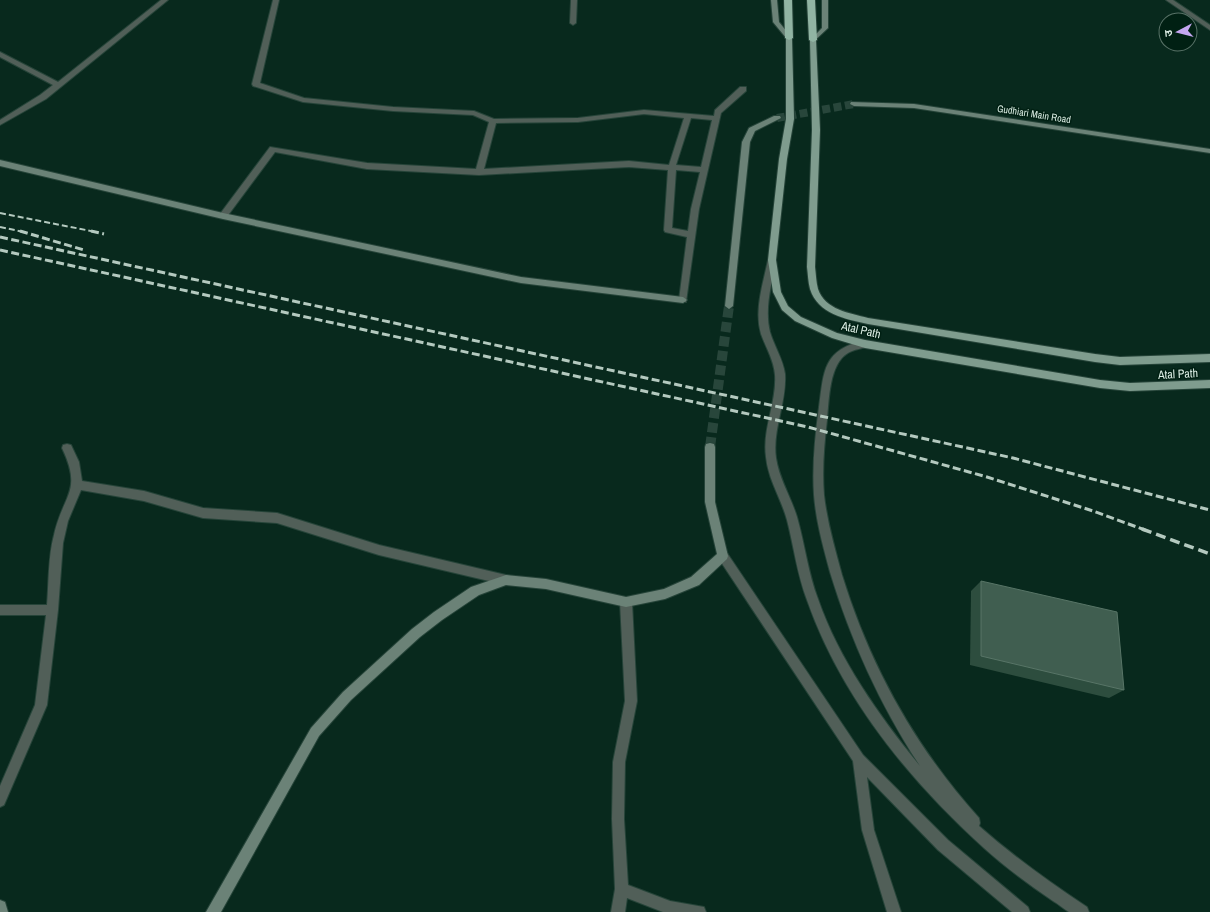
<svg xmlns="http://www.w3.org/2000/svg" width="1210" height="912" font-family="'Archivo Narrow','Noto Sans Devanagari',sans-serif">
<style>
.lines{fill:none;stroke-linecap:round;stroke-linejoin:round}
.secondary-tunnel-far1{stroke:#28463b;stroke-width:8;stroke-dasharray:8 3.5;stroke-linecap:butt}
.secondary-tunnel{stroke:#28463b;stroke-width:10;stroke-dasharray:10 4.5;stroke-linecap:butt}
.street-casing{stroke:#264439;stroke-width:2}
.secondary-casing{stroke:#264439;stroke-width:2}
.primary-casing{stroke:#264439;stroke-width:2}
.highway-casing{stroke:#264439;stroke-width:2}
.street{fill:#515f58;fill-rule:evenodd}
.secondary{fill:#6b8277;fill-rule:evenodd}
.primary{fill:#7f9c8e;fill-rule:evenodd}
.highway{fill:#91b4a3;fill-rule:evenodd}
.rail-far2{stroke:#b4c9bf;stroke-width:2;stroke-dasharray:6 3;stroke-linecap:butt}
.rail-far1{stroke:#b4c9bf;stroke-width:3;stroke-dasharray:8 3.5;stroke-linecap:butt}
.rail{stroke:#b4c9bf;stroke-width:3.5;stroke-dasharray:10 5;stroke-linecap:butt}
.wall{fill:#2d4d3e}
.building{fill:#405e50;stroke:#587567}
.labels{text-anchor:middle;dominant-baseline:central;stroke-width:3;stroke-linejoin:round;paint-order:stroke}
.far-street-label{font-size:10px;fill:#dbede4;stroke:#002013}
.street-label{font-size:12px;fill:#dbede4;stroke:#002013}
</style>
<rect width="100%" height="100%" fill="#08291d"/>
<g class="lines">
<path class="secondary-tunnel-far1" d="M777 118 854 104"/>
<path class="secondary-tunnel" d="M710 447 729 306"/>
<g class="street-casing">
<path id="street" d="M161 0H168L46 99 0 125V120L40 95 53 85 0 57V52L58 82Z
M273 0H279L260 83 304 98 393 107 474 111 494 119 578 118 644 110 714 116 715 110 740 87H746V91L721 113 699 209 686 302H680L679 300 687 237 665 232 664 230 668 170 629 167 479 175 367 169 275 152 226 218H220V214L270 147 367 163 476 169 489 122 473 115 393 111 303 102 253 86 252 84ZM644 114 684 118 669 165 629 161 484 169 496 123 578 122ZM691 118 712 120 701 167 676 165ZM676 170 700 172 691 209 688 231 672 228Z
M571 0H577L576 23 573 25 570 23Z
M1166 0H1173L1210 25V30Z
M772 257 776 260C772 283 764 308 770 332 774 346 783 359 785 374 787 402 772 430 776 458 779 479 791 497 797 517 805 545 808 573 818 599 839 660 880 717 920 766 880 705 851 641 830 572 823 546 816 521 814 495 812 466 815 436 819 407 824 370 823 350 865 340L870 344 868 346C862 349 854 349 848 353 829 364 829 400 827 420 824 445 822 470 824 495 827 522 835 549 842 575 870 666 915 747 979 818L980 823 979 826C1013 856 1049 882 1087 907L1089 912C1083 912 1074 912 1069 912 1064 909 1058 904 1053 901 1029 885 1005 867 984 848 909 780 841 697 807 600 797 574 794 547 787 520 781 498 768 479 766 457 762 429 777 402 775 375 774 360 766 348 761 334 754 310 763 284 768 260Z
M67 444 71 445 79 462 82 481 144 491 203 508 277 513 379 545 506 575 510 576 511 580 510 584 506 585 379 555 277 523 203 518 144 501 81 490 68 521 63 543 58 610 47 705 4 805 0 807V786L35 705 46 615H0V605H47C49 581 48 557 54 535 63 494 83 492 62 448L63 445Z
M723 551 727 553 863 755 948 840 1028 907 1030 912H1012L938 850 867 777 874 830 901 912H887L862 830 853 761 719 559 718 556 719 553Z
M626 597 630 598 632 602 637 701 625 762 624 819 628 885 670 901 704 907 706 912H663L627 898 625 912H611L615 889 612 819 613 762 625 701 620 602 622 598Z"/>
</g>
<g class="secondary-casing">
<path id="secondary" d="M771 0H777L779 22 792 38 791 39H787L773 22Z
M822 0H828V28L813 42 810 40 822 28Z
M851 102 914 104 1210 149V153L914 108 854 106 850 104Z
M774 116H780L781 118 755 131 750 142 733 306 729 309 725 306 742 142 749 128Z
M0 160 223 213 521 277 683 297 687 300 683 303 521 283 223 219 0 166Z
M710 443 714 444 715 447V502L728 556 727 559 699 585 665 599 626 607 546 589 506 585 479 595 442 620 420 637 351 700 319 736 221 912H206L311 728 343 692 412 629 434 612 471 587 506 575 546 579 626 597 664 589 691 577 717 554 705 502V447L706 444Z
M0 900 5 902 8 912H0Z"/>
</g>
<g class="primary-casing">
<path id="primary" d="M789 36 792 38 794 119 787 159 776 260 781 292 788 306 801 317 837 333 865 340 1100 380 1130 383 1210 380V388L1130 391 1100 388 865 348 832 338 795 321 782 310 773 292 768 260 779 159 786 119V38Z
M813 38 816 40 820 130 815 267C816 274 816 282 818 289 825 310 850 313 868 318L1095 354 1120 357 1210 354V362L1120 365 1095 362 868 324C845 319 818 314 810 289 808 282 808 274 807 267L812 130 810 40Z"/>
</g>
<g class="highway-casing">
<path id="highway" d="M784 0H792L793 38 789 40 785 38Z
M807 0H815L817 40 813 42 809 40Z"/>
</g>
<use href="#street" class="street"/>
<use href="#secondary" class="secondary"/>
<use href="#primary" class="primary"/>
<use href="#highway" class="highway"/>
<path class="rail-far2" d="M0 213 96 232
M0 227 24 232"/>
<path class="rail-far1" d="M20 231 84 250
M91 231 104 234
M0 237 1013 458 1210 510
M0 250 808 427 987 477 1093 511 1145 530"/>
<path class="rail" d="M1142 529 1210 554"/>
</g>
<path class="wall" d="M981 581 1124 690 1109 698 970 665 971 591Z"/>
<path class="building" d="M981 581 1117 612 1124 690 981 656Z"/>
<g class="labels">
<g class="far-street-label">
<text transform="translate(1034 114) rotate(9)">Gudhiari Main Road</text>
</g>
<g class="street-label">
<text transform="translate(861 330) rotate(13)">Atal Path</text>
<text transform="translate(1178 374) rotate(-3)">Atal Path</text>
</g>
</g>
<g transform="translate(1178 32) rotate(263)"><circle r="19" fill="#002013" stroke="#587267"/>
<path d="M0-3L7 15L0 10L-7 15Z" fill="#c4a7f1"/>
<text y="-6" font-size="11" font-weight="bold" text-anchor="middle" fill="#dbede4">उ</text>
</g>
</svg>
